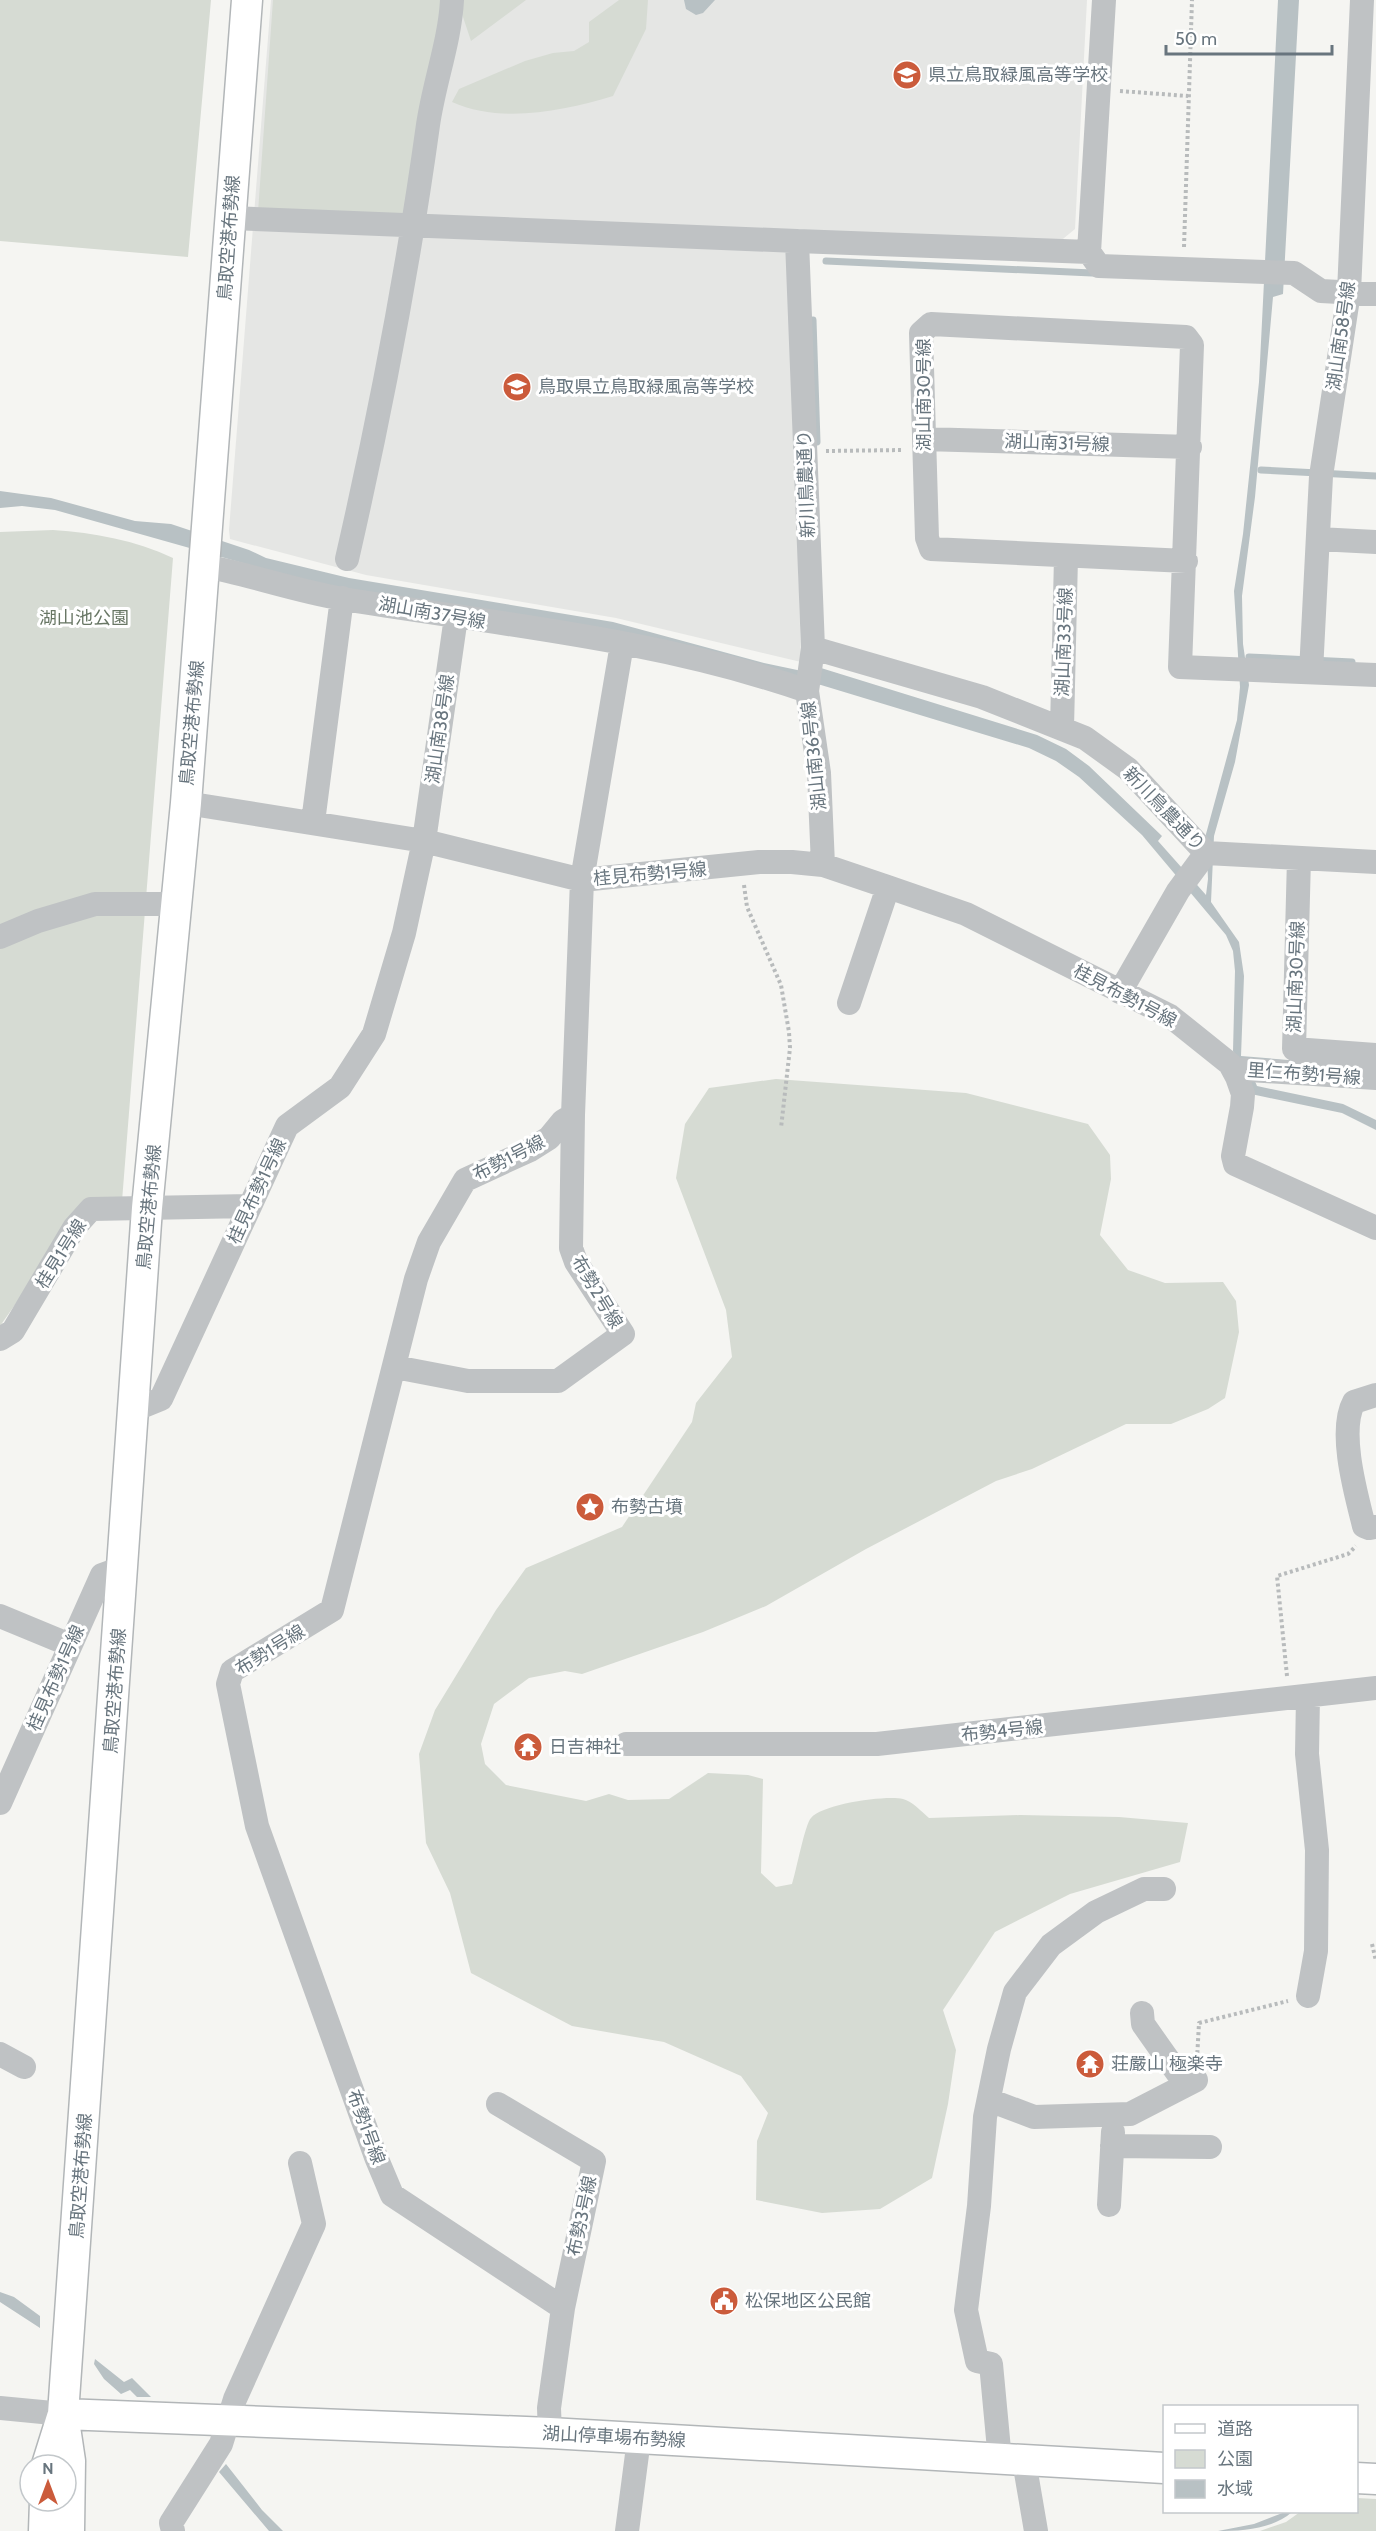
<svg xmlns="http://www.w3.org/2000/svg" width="1376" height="2531" font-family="Cabin,'Noto Sans JP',sans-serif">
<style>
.built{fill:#e5e6e4}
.green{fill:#d6dbd3}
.water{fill:#b8c1c4}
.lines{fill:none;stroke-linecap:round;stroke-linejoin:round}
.stream{stroke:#b8c1c4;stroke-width:7}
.major-casing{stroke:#b2b6b8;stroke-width:33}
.path{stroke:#b8bbbc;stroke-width:4;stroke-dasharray:3 3;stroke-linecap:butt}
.minor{stroke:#bfc2c4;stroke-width:24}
.major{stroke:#fff;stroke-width:30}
.labels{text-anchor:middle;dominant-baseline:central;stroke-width:6;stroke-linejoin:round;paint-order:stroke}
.poi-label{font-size:18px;fill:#68757e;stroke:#fff;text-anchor:start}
.street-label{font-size:18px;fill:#68757e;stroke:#fff}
.park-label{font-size:18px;fill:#697765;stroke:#fff}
</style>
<rect width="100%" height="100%" fill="#f5f5f2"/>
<path class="built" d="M271 0H1087L1075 229 1058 243 789 233 801 662 616 618 366 575 230 539 229 530Z"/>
<path class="green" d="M0 0H211L188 257 0 241Z
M273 0H448L406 219 258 212Z
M461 0H526L471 41 461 11Z
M619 0H648L646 29 613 96C563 111 501 124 452 102L459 89 525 61 553 53 574 51 589 42V22Z
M53 530C95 533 135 540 173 558L122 1201H88L0 1326V532Z
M776 1079 966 1093 1088 1124 1110 1155 1111 1179 1100 1235 1128 1270 1165 1283 1223 1282 1236 1301 1239 1332 1225 1398 1208 1409 1171 1424H1126L1032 1469 996 1481 866 1549 766 1606 703 1632 582 1674 565 1671 529 1678 494 1704 481 1744 485 1764 506 1785 586 1801 609 1794 628 1800 669 1799 708 1773 748 1775 763 1779 761 1873 776 1887 792 1884C796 1872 805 1824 811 1818 822 1804 886 1795 903 1799 912 1801 922 1812 929 1818L1020 1815 1119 1817 1188 1823 1180 1862 1070 1894 995 1932 943 2010 956 2050 948 2104 932 2178 880 2209 822 2213 756 2200 757 2141 768 2113 741 2076 664 2042 572 2026 471 1973 450 1893 426 1843 419 1754 435 1710 496 1610 526 1568 622 1527 692 1422 696 1403 732 1357 726 1310 676 1178 685 1124 709 1088Z
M1357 2498 1376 2499V2531H1260L1286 2522 1300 2512H1356Z"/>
<path class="water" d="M684 0H715L703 13 696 15 686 9Z
M1278 0H1299L1283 294 1273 297 1255 497 1242 596 1243 644 1249 685 1235 762 1214 836 1211 902 1239 942 1244 976 1241 1056 1348 1065 1251 1072 1257 1086 1343 1104 1376 1120V1130L1342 1113 1251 1094 1233 1051 1235 971 1233 951 1226 935 1142 835 1079 777 1056 761 1029 748 821 685 356 595 55 510 22 506 0 508V491L51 498 135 521 171 524 249 550 266 558 349 578 613 622 764 663 802 671 821 668 1037 735 1066 749 1089 766 1162 836 1158 841 1206 895 1208 879 1206 834 1237 720 1240 687 1234 591 1243 534 1259 382Z
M0 2292 14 2297 40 2316V2328L0 2302Z
M95 2359 124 2382 132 2378 151 2397H137L130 2390 121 2394 104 2379 94 2364Z
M226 2464 262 2510 283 2531H269L219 2472Z
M1285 2512H1292C1273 2529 1243 2531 1218 2531L1254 2524Z"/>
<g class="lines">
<path class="stream" d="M826 261 1092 273
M813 320 817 442
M1261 470 1376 476
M1249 657 1352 662"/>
<g class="major-casing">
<path id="major" d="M63 2414 550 2433 1164 2468
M47 2465 62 2417
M1356 2478 1376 2479
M44 2531 45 2501
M69 2531 70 2461 63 2414 147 1208 186 803 247 0"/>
</g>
<path class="path" d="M1120 91 1188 96
M1184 247 1192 0
M826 451 903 450
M744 885 747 907 781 985 789 1032 790 1048 781 1128
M1287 1676 1277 1576 1348 1554 1356 1546
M562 1744H605
M1372 1944 1376 1961
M1197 2059 1199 2023 1288 2001"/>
<path class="minor" d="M1104 0 1089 252 797 241 813 648 982 697 1085 738 1128 769 1206 853 1376 862
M230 218 797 241
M1089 252 1099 266 1294 273 1321 291 1376 294
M924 439 1190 447
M1318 539 1376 542
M347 559C380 415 408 270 428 125 434 83 450 41 452 0
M1186 561 931 549 927 538 921 333 931 324 1186 337 1192 345 1180 667 1376 675
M205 566C251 575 296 591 343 599 497 624 658 639 807 691
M813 648 807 691 819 773 823 865
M1311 672 1321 476 1349 292 1362 0
M1062 728 1066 557
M186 803 424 841 582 880 759 862H792L823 865 888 887 966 914 1170 1016 1230 1064 1237 1077 1243 1094 1242 1107 1233 1156 1235 1164 1376 1228
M313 822 342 598
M1299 858 1294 1049 1376 1055
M0 937 38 921 95 904H176
M1120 992 1178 891 1206 853
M849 1003 888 887
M1233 1069 1376 1078
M0 1339 13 1331 74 1228 91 1209 250 1206
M395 1367 468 1381H558L623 1334 576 1262 571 1248 573 1115
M1376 1395 1354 1402C1338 1431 1356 1494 1364 1526L1369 1528 1376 1527
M134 1410 161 1399 287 1126 340 1087 374 1034 404 933 424 841 456 617
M0 1616 70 1645
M1308 1696 1307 1754 1317 1850 1316 1951 1308 1996
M626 1744H877L1376 1688
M0 1803 102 1575 124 1567
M1142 2013 1143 2024 1186 2085
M0 2054 24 2067
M989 2100 1034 2117 1130 2114 1196 2080
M498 2104 594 2161 563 2308
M1112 2146 1210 2147
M1109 2205 1113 2132
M0 2408 63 2414
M550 2433 549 2408 563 2308 392 2195 376 2157 257 1826 228 1684 232 1671 332 1610 416 1279 429 1242 465 1180 530 1150 549 1138 563 1121 573 1115 582 880 622 644
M1000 2460 991 2364 977 2361 966 2310 979 2206 985 2117 999 2049 1015 1992 1051 1945 1096 1912 1144 1889H1164
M1024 2461 1036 2531
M173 2531 171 2523 221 2444 235 2399 314 2224 300 2163
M627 2531 639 2439"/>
<use href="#major" class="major"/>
</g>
<defs>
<g id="school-disc" transform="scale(1.5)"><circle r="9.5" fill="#cb5b3b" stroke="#fff"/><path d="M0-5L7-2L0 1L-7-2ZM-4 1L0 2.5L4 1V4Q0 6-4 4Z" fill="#fff"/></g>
<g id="sight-disc" transform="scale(1.5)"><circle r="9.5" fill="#cb5b3b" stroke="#fff"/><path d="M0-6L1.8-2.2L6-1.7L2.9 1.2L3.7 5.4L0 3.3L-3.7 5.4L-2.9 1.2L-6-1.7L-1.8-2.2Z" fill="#fff"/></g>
<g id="temple-disc" transform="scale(1.5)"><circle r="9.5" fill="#cb5b3b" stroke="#fff"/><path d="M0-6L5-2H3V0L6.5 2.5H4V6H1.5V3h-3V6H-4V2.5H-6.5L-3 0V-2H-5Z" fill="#fff"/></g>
<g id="civic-disc" transform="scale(1.5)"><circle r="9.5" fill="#cb5b3b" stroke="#fff"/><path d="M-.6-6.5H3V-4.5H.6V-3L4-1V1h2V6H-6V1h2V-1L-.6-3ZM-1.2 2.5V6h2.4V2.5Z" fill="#fff"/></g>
</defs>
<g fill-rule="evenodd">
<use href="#school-disc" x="907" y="75"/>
<use href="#school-disc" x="517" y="387"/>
<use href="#sight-disc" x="590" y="1507"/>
<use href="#temple-disc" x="528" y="1747"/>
<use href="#temple-disc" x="1090" y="2064"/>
<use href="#civic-disc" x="724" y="2301"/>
</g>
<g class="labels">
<g class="poi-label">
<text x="928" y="75">県立鳥取緑風高等学校</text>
<text x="538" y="387">鳥取県立鳥取緑風高等学校</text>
<text x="611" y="1507">布勢古墳</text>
<text x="549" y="1747">日吉神社</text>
<text x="1111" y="2064">荘嚴山 極楽寺</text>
<text x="745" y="2301">松保地区公民館</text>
</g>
<g class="street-label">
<text transform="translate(229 238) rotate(-86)">鳥取空港布勢線</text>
<text transform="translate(1341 336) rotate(-82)">湖山南58号線</text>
<text transform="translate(924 395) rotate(-90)">湖山南30号線</text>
<text transform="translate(1057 443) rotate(2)">湖山南31号線</text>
<text transform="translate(806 484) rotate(-92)">新川鳥農通り</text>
<text transform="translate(432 613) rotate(10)">湖山南37号線</text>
<text transform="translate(1064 642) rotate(-88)">湖山南33号線</text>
<text transform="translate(192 723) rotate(-85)">鳥取空港布勢線</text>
<text transform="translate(440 729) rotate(-82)">湖山南38号線</text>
<text transform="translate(814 756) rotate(-96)">湖山南36号線</text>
<text transform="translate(1164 809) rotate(46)">新川鳥農通り</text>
<text transform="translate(650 874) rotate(-5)">桂見布勢1号線</text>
<text transform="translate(1296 977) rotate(-88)">湖山南30号線</text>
<text transform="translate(1125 996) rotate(28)">桂見布勢1号線</text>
<text transform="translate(1304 1074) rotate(4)">里仁布勢1号線</text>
<text transform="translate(509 1158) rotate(-27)">布勢1号線</text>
<text transform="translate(257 1191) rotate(-65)">桂見布勢1号線</text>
<text transform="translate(149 1207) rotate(-85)">鳥取空港布勢線</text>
<text transform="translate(61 1254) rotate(-58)">桂見1号線</text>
<text transform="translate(597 1292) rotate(59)">布勢2号線</text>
<text transform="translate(270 1650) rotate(-32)">布勢1号線</text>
<text transform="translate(56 1678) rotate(-66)">桂見布勢1号線</text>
<text transform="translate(115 1691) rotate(-86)">鳥取空港布勢線</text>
<text transform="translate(1002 1731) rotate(-6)">布勢4号線</text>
<text transform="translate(366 2127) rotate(70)">布勢1号線</text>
<text transform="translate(81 2176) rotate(-86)">鳥取空港布勢線</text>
<text transform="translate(582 2216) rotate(-78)">布勢3号線</text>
<text transform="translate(614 2437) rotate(3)">湖山停車場布勢線</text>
</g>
<g class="park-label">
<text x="84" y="618">湖山池公園</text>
</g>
</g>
<rect x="1163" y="2405" width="195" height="108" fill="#ffffff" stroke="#c3c8cb" stroke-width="1.5"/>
<rect x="1175" y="2424" width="30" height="9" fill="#ffffff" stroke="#c3c8cb" stroke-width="1.5"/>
<text x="1217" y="2435" font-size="18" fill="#68757e">道路</text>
<rect x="1175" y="2450" width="30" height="18" fill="#d6dbd3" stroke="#c3c8cb" stroke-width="1.5"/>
<text x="1217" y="2465" font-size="18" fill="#68757e">公園</text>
<rect x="1175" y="2480" width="30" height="18" fill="#b8c1c4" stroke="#c3c8cb" stroke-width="1.5"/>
<text x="1217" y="2495" font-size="18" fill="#68757e">水域</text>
<g transform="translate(48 2483)"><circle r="28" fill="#ffffff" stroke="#c3c8cb" stroke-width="1.5"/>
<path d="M0-4.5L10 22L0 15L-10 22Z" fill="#cb5b3b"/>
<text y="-9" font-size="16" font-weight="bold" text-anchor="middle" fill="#68757e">N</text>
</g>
<path d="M1166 45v9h166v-9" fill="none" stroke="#68757e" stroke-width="3"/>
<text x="1175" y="45" font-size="18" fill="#68757e" stroke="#ffffff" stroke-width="4.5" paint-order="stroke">50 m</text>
</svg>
